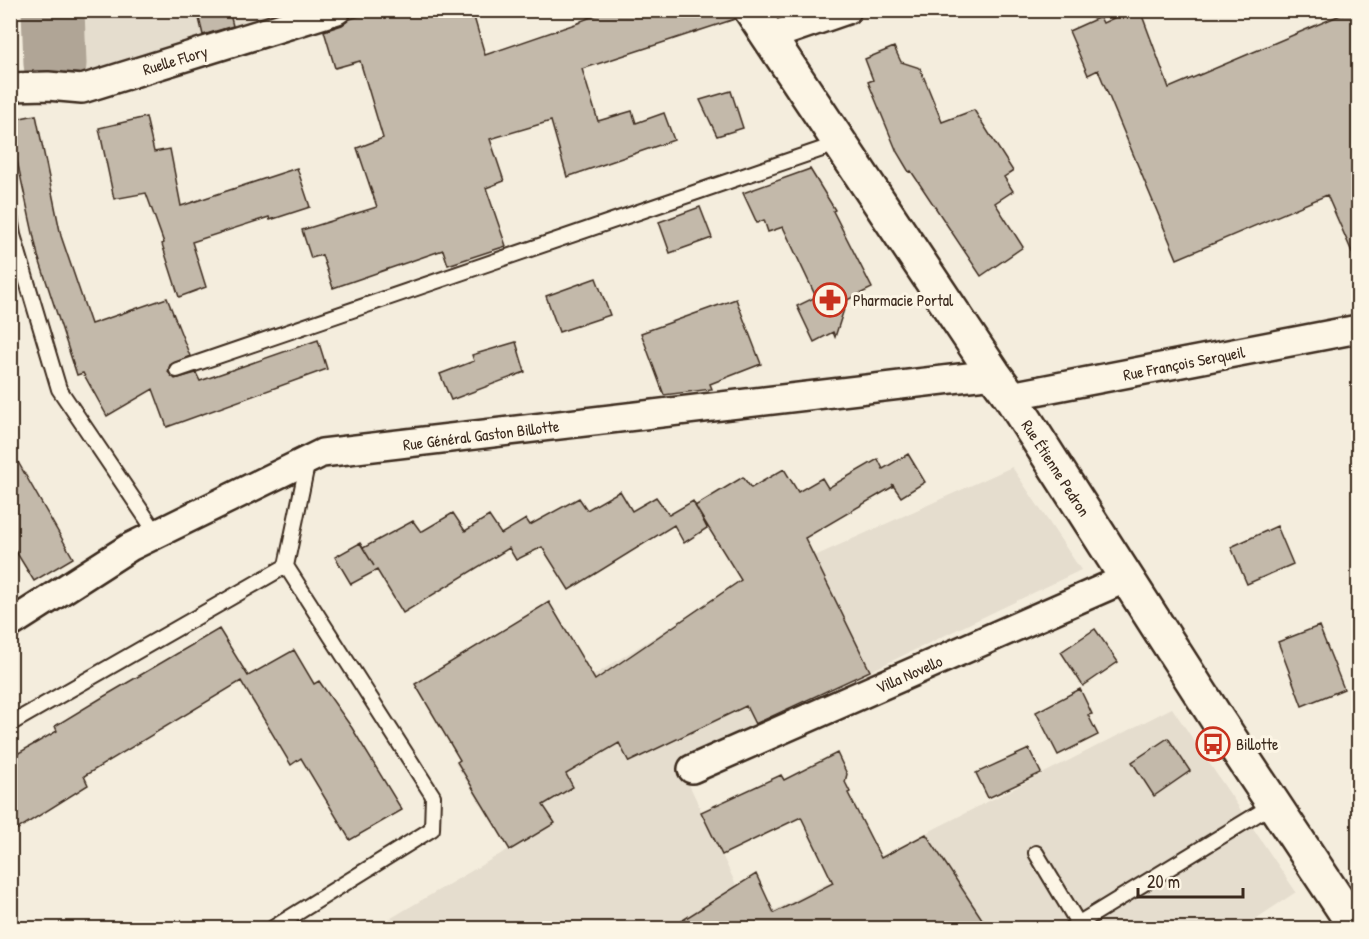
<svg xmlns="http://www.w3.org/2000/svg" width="1369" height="939" font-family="'Patrick Hand',sans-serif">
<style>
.built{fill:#e5ddce}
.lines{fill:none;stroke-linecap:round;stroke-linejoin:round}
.river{stroke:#b0a596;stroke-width:63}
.building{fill:#c3b9aa;stroke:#3b2a1e;stroke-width:1.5}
.service-casing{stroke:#3b2a1e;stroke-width:18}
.minor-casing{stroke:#3b2a1e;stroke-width:32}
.tertiary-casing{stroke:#3b2a1e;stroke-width:38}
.service{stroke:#fcf5e5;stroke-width:14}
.minor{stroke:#fcf5e5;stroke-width:27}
.tertiary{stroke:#fcf5e5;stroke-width:33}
.labels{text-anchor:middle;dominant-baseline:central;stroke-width:6;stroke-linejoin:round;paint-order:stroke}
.street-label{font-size:16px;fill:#3b2a1e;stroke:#fcf5e5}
.poi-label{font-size:16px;fill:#3b2a1e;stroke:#fcf5e5;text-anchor:start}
</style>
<rect width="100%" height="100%" fill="#f4eddd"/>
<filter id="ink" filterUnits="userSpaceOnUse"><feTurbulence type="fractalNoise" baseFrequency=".0167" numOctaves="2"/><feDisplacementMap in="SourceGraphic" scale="12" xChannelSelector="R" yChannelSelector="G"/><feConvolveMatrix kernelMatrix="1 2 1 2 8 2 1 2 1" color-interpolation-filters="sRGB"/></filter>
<g filter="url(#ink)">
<path class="built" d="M62 11H329L88 83 64 72Z
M1012 467 1081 570 679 763 753 921 1172 708 1296 892 1242 928H374L509 849 455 763 702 607Z"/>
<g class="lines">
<path class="river" d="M53 10 55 64"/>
</g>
<path class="building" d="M197 10H229L233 26 203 35Z
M378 10H472L485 55 581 22V21L609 10H732L735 19 582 69 598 121 632 111 636 123 664 113 674 140 567 177 551 121 490 139 504 181 486 188 506 246 448 265 443 250 333 288 322 255 311 258 302 230 377 207 357 148 383 138 360 61 335 68 324 31 342 25 350 19Z
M1131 10H1140L1169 88 1352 10H1359V268L1327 195 1177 259 1098 70 1088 75 1069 31 1100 17 1103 23Z
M894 47 901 62 920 68 942 122 974 110 1013 171 1004 177 1013 191 995 203 1023 247 981 276 911 171 909 172 897 152 868 82 873 80 865 59Z
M731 91 743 128 717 136 700 100Z
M36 115 61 236 91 324 167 298 190 356 170 365 168 372 175 379 196 373 200 381 318 340 327 369 167 427 153 389 107 416 83 373 77 375 38 256 10 129V120Z
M146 117 154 152 170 149 181 206 297 168 310 207 270 220 269 217 192 242 206 287 179 297 162 244 164 243 146 193 114 199 99 128Z
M810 169 835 210 833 211 872 288 847 300 835 337 833 332 814 342 797 306 816 297 783 227 768 232 764 220 757 223 743 193Z
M700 207 712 238 670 253 659 222Z
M596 278 610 315 559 332 546 296Z
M736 299 761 364 710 384 712 389 664 395 641 333Z
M516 342 525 372 451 400 440 374 474 361 472 355Z
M10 448 73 558 34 581 10 542Z
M908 454 925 482 901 497 892 484 894 486 805 538 870 671 755 724 746 706 629 762 619 743 566 774 573 787 543 805 555 823 510 850 457 762 460 760 415 684 549 602 595 680 741 580 695 506 743 477 751 488 784 469 798 492 822 478 828 488 878 459 883 469Z
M620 491 632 511 656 497 669 515 693 501 707 528 684 543 674 525 569 590 542 547 516 560 509 548 403 613 377 570 351 584 335 557 360 543 374 566 363 548 413 521 421 532 453 513 465 531 489 516 501 534 526 519 530 525 579 498 587 510Z
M1277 526 1293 564 1247 584 1231 547Z
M1319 626 1344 689 1302 706 1278 642Z
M219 629 248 676 294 650 314 684 319 681 352 728 402 810 350 840 301 758 291 765 241 681 84 776 88 785 10 834V758L57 731 55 726 103 697Z
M1095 629 1118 662 1083 686 1061 652Z
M1080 689 1092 714 1088 715 1098 735 1058 755 1036 712Z
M1168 738 1190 771 1154 796 1132 762Z
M1029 749 1041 773 988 798 976 773Z
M837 753 847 774 845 782 850 792 848 793 881 858 926 834 988 928H670L756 874 774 913 833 883 801 817 722 855 701 812 781 775 784 780Z"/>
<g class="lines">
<g class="service-casing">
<path id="service" d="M10 217 13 235 59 389 157 534
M177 370 840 143
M10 724 286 566
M1036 853 1081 928
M273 928 432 829 433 796 286 566 308 460
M1071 928 1274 804"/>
</g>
<g class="minor-casing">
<path id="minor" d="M769 37 847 10
M10 87 48 86 82 89 337 10
M1010 396 1358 329
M10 624 130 547 322 453 994 374
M692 769 1127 578"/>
</g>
<g class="tertiary-casing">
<path id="tertiary" d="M751 10 994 374 1010 396 1217 719 1356 928"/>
</g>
<use href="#service" class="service"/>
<use href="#minor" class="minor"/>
<use href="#tertiary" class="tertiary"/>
</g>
</g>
<defs>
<g id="pharmacy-ring" transform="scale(1.725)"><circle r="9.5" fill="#fcf5e5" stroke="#c8321e" stroke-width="1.5"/><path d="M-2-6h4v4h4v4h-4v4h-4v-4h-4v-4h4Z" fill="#c8321e"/></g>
<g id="bus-ring" transform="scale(1.725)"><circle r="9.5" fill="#fcf5e5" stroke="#c8321e" stroke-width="1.5"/><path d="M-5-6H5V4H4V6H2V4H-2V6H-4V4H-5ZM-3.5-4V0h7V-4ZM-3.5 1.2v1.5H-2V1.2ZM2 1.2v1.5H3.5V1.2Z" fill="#c8321e"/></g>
</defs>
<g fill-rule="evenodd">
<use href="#pharmacy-ring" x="830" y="300"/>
<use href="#bus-ring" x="1213" y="744"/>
</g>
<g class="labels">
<g class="street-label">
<text transform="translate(175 60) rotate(-17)">Ruelle Flory</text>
<text transform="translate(1184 363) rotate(-11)">Rue François Serqueil</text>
<text transform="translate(481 435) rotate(-7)">Rue Général Gaston Billotte</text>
<text transform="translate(1056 468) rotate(57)">Rue Étienne Pedron</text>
<text transform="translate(909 674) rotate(-24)">Villa Novello</text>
</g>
<g class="poi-label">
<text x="853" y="300">Pharmacie Portal</text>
<text x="1236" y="744">Billotte</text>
</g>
</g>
<rect width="1369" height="939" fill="none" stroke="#fcf5e5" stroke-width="36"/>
<rect x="18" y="18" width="1333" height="903" fill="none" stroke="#3b2a1e" stroke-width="2" filter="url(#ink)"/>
<path d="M1138 888v9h105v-9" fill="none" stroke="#3b2a1e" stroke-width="3"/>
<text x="1147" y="888" font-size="18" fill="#3b2a1e" stroke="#fcf5e5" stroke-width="4.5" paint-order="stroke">20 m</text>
</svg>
